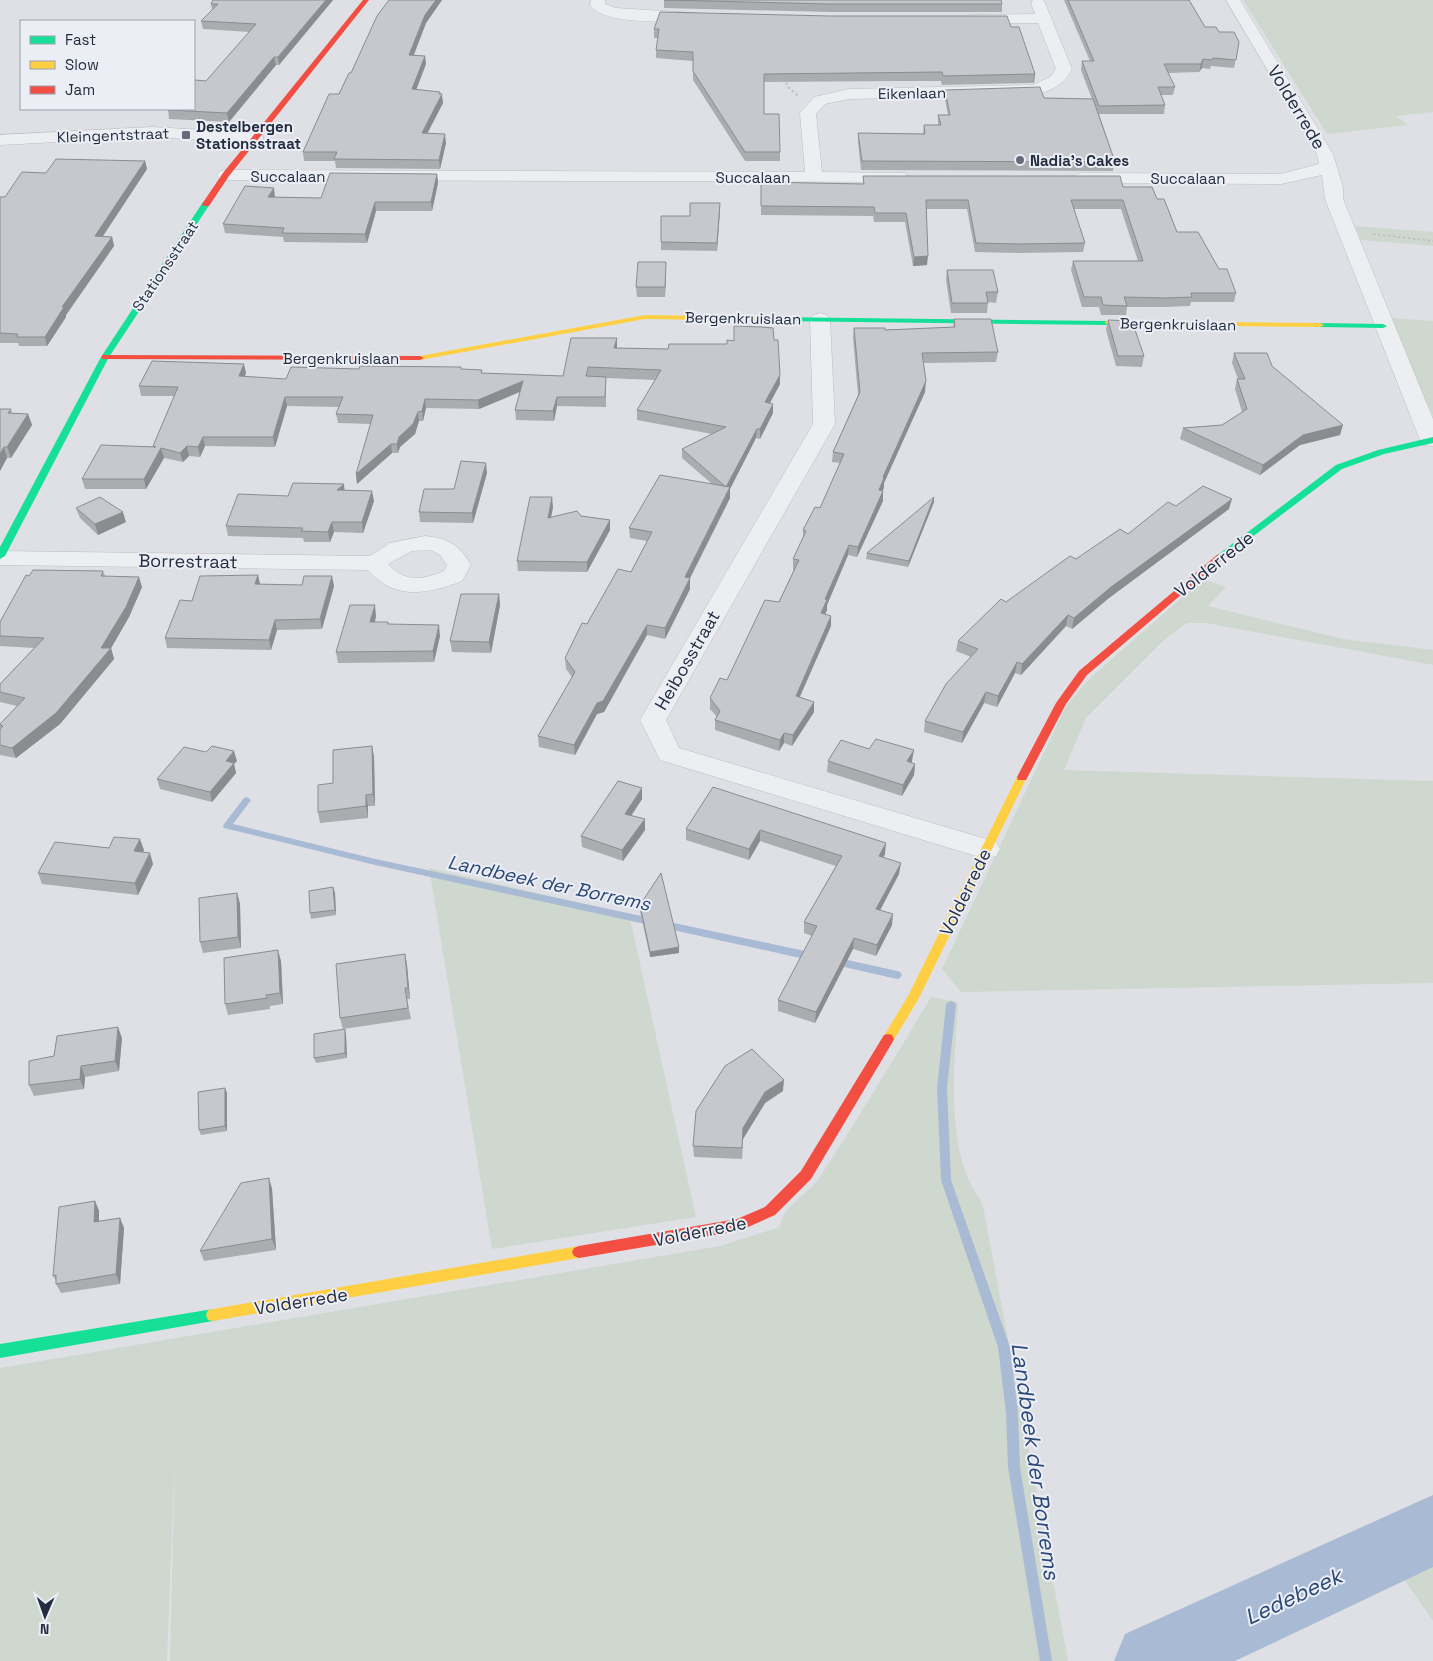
<svg xmlns="http://www.w3.org/2000/svg" width="1433" height="1661" font-family="'Space Grotesk',sans-serif">
<style>
.green{fill:#ced8ce}
.lines{fill:none;stroke-linecap:round;stroke-linejoin:round}
.stream{fill:#a9bad4;fill-rule:evenodd}
.river{fill:#a9bad4;fill-rule:evenodd}
.street-casing{stroke:#bcbec3;stroke-width:1}
.path{stroke:#c0c1c7;stroke-width:2;stroke-dasharray:2.5 2.5;stroke-linecap:butt}
.street{fill:#edeef1;fill-rule:evenodd}
.fast{fill:#16e098;fill-rule:evenodd}
.slow{fill:#ffcf43;fill-rule:evenodd}
.jam{fill:#f24e42;fill-rule:evenodd}
.wall{fill:#aaacb0}
.shaded-wall{fill:#8b8c90}
.building{fill:#c6c8cd;stroke:#8b8c90}
.poi-dot{fill:#656b79;stroke:#ebeef5;stroke-width:2}
.labels{text-anchor:middle;dominant-baseline:central;stroke-width:4;stroke-linejoin:round;paint-order:stroke}
.far-street-label{font-size:15px;fill:#242c3f;stroke:#ebeef5}
.far-poi-label{font-size:15px;font-weight:bold;fill:#242c3f;stroke:#ebeef5;text-anchor:start}
.street-label{font-size:18px;fill:#242c3f;stroke:#ebeef5}
.water-label{font-size:19px;font-style:italic;fill:#2a4777;stroke:#ebeef5}
.near-water-label{font-size:22px;font-style:italic;fill:#2a4777;stroke:#ebeef5}
</style>
<rect width="100%" height="100%" fill="#dee0e5"/>
<path class="green" d="M1243 0H1433V112L1396 116 1408 125 1327 134Z
M1355 226 1433 232V246L1361 240Z
M1387 318 1433 321V416Z
M1203 579 1226 587 1208 606 1343 639 1433 650V665L1206 623H1187L1164 640 1086 718 1064 770 1433 781V983L961 992 942 969 1066 706 1089 679Z
M429 868 629 914 696 1217 492 1249Z
M931 997 958 1002C955 1057 948 1115 964 1168 968 1181 977 1194 983 1206L1068 1661H170L175 1449 167 1661H0V1368L720 1246 780 1227C783 1206 808 1194 820 1177 858 1118 895 1058 931 997Z
M1433 1544V1621L1393 1563Z"/>
<g class="lines">
<path class="stream" d="M247 797 251 800 233 824 371 858 814 953 817 954 819 957 817 960 814 961 371 864 224 828 223 826 224 824 244 798Z
M834 957 897 971 900 972 902 975 900 978 897 979 831 964 829 961 831 958Z
M951 1001 954 1002 956 1005 947 1088 951 1180 1010 1347 1018 1413 1020 1467 1052 1661H1040L1008 1467 1006 1413 998 1347 941 1180 937 1088 946 1005 948 1002Z"/>
<path class="river" d="M1433 1495V1567L1235 1661H1114L1125 1634Z"/>
<g class="street-casing">
<path id="street" d="M591 0H605V4L616 8 695 13 702 17 695 21C671 21 604 26 590 5Z
M1033 0H1043L1045 3 1072 69C1064 85 1051 91 1034 95L849 99 825 104 816 114 822 172 905 173 908 177 905 181 899 182 226 180 220 179 217 175 220 171 226 170 805 172 800 113 814 97 849 89 1033 85 1050 77 1056 69 1038 23H970L963 19 970 15 1035 14 1031 3Z
M1226 0H1240L1333 154 1343 187V199L1433 419V446L1423 445 1420 440 1325 199 1322 175 1281 184 1082 183 1076 182 1073 178 1076 174 1082 173 1281 174 1319 164 1317 154Z
M152 127 255 133 261 134 263 138 261 142 255 143 152 137 0 145V135Z
M820 313 827 315 830 319 835 424 666 720 679 748 996 842 1000 849 996 856 986 859 660 760 640 720 813 424 810 319 813 315Z
M425 536C447 538 460 545 471 565L462 581C429 594 394 601 368 570L0 565V551L370 556 390 543ZM431 550 440 555 447 565 444 571C423 580 405 583 388 564L412 551Z"/>
</g>
<path class="path" d="M784 78 788 87 798 96
M1373 234 1433 241"/>
<use href="#street" class="street"/>
<path class="fast" d="M203 202 210 204 109 357 5 556 0 559V547L101 357Z
M772 317 1109 321 1113 323 1109 325 775 321H772Z
M1317 323 1383 324 1387 326 1383 328 1320 327H1317Z
M1433 437V443L1384 454 1342 469 1223 559H1217L1215 557 1336 465 1378 450Z
M213 1309 218 1310 220 1315 218 1320 213 1321 0 1358V1344Z"/>
<path class="slow" d="M645 315 775 317 779 319 775 321 645 319 420 360 416 358 420 356Z
M1106 321 1320 323 1324 325 1320 327 1109 325 1105 323Z
M1022 773 1027 777 919 998 892 1043 888 1044 884 1043 882 1039 908 996 1017 777Z
M579 1246 584 1248 586 1252 584 1256 579 1258 213 1321 208 1320 206 1315 208 1310 213 1309Z"/>
<path class="jam" d="M363 0H369L229 176 209 206H203L202 204 223 173Z
M102 355 420 356 424 358 420 360 105 359H102Z
M1220 554 1225 557 1223 559 1087 675 1066 704 1026 780H1018L1017 777 1056 703 1079 671 1217 555Z
M888 1034 892 1035 894 1039 892 1043 811 1179 775 1215 739 1231 579 1258 574 1256 572 1252 574 1248 579 1246 737 1219 765 1207 801 1171 884 1035Z"/>
</g>
<path class="wall" d="M213 0H333L279 65H276L229 122 169 119 168 110 206 81 250 32 203 29 201 21 212 10 211 4Z
M389 0H442L426 23 414 55 425 56 426 64 416 90 440 94 443 103 427 133 446 143 440 169 336 168 335 161H304L303 152 351 73Z
M664 0 1002 4V12H830L664 8Z
M1064 0H1189L1205 27 1219 32 1239 42 1234 68 1211 66 1210 69 1202 68 1199 72 1168 73 1175 87 1173 95H1161L1165 105 1164 114H1099L1115 162 1113 171 861 170 858 142V133L923 134 924 125H938V115H948L945 99V90L1044 98 1092 99 1081 70 1082 61H1090Z
M1011 27 1035 74 1034 82 1033 83 942 85 941 81H901L764 82V114L780 152V161H745L693 80V61L656 58V50L658 38H654V29Z
M145 161 147 169 103 236 112 237 114 246 66 315V317L47 346H19L18 343H0V197H5L46 173Z
M437 174 438 183 432 211H376L367 243 284 242 283 237 225 233 223 224 275 197 321 198Z
M863 176 1123 187 1157 199 1177 232 1219 269 1236 293 1234 302H1191L1190 306 1165 307H1127L1126 315H1101L1099 307H1082L1071 270 1073 261H1138L1121 209H1074L1085 243 1083 252 1017 253 975 252 967 209H926L927 265 913 266 905 222H874L873 216 761 215V182L863 184Z
M720 203 717 251 661 250V216H690Z
M947 270 998 292 996 303 988 302 987 313H951L946 280Z
M666 272 665 297H637L636 287Z
M954 319 998 352 996 362 923 363 925 392 884 483 882 491H883V501L857 557 848 555 827 605V610L825 614 831 626 800 697 814 712 792 746 784 743 779 751 715 730V720L717 717 710 709V698L727 680 779 602 794 570H793V559L803 538V530L820 508 840 463 832 462 833 452 858 395 853 338 854 328 885 330 953 327Z
M1108 320 1144 356 1142 367 1116 366 1106 330Z
M617 338V348L668 349 774 340 780 384 770 403 773 413 760 439 756 438 730 489V498L690 578V589L665 639 647 635 604 712 597 714 575 755 539 747 538 736 572 677 566 669 565 658 587 624 631 572 647 541 630 538 629 528 712 484 682 458V449L712 434 637 420V410L656 380 606 378V407L557 406 554 421 516 420 515 410 520 392 479 409 426 408 423 421H419L415 434 400 447 398 453H392L357 484 356 474 371 424 338 423 336 414 339 407 287 406 275 447 205 446 200 457 189 456 183 462 164 458 146 489H85L82 479 153 447 174 396H141L139 386 246 373 245 377 286 379 359 369 461 367V369L482 370V373L563 376Z
M1234 353 1272 366 1340 435 1300 445 1260 475 1180 439 1183 428 1222 425 1242 412 1235 389 1237 379H1238L1232 363Z
M0 409H11L12 413 28 414 32 425 11 458H7L0 471Z
M487 473 473 523 420 522 419 512 454 489Z
M345 490 374 501 363 533 334 532 330 542H304L303 538 228 536 226 526 288 496Z
M934 502 908 567 866 559 867 553Z
M1176 506 1229 509 1109 598 1072 629 1066 626 1021 675 1015 673 997 707 984 703 962 743 924 732 925 721 971 657 956 651 958 641 1006 602 1076 559 1128 534Z
M553 507 551 517 581 516 610 520V530L587 572 518 571 517 561Z
M76 508 126 522 98 535 80 518Z
M103 571 105 576 142 587 129 617 111 648 114 659 60 724 16 758 0 755V724L17 706 0 702V684L34 648 0 646V622L29 576Z
M258 575 260 584 334 586 322 629 277 630 271 650 167 648 165 638 192 601Z
M499 594 500 605 491 653 452 652 450 641Z
M376 616 375 622H388L389 624 440 636 434 662 338 663 336 652Z
M372 746 374 757 375 806H368V818L320 823 318 812 333 783Z
M237 761 234 764 236 773 212 802 160 789 157 779Z
M828 761H912V763L915 764 914 775 902 796 827 772Z
M713 787 885 854 883 858 899 874 880 910 892 925 876 956 853 949 815 1023 778 1011V1000L812 936 804 933V922L836 866 760 841 749 860 686 840V829Z
M642 799 631 816 645 819V830L623 861 582 847 581 836Z
M109 848 144 850 143 852 153 864 138 895 42 884 38 873Z
M333 887 335 893 336 915 311 919 310 913Z
M237 893 240 904 241 948 203 953 200 942Z
M640 905 679 953 650 957 640 911Z
M405 954 407 965 410 999H407L411 1019 343 1029 340 1018Z
M281 961 283 1004 270 1006V1009L228 1015 225 1004Z
M346 1035 347 1058 316 1063 314 1058Z
M122 1038 119 1071 85 1077 84 1089 34 1096 29 1085 54 1056Z
M783 1091 765 1103 743 1139 742 1159 694 1157 693 1146Z
M227 1093V1131L201 1135 199 1130Z
M269 1178 272 1189 276 1250 204 1261 200 1251Z
M95 1201 99 1211V1221L120 1218 124 1228 120 1284 61 1293 56 1284V1281L53 1276Z"/>
<path class="shaded-wall" d="M326 0H333L279 65 278 57Z
M436 0H442L426 23 410 64 409 55 425 15Z
M425 56 426 64 413 98 412 89Z
M274 57 276 65 229 122 227 113Z
M1203 59 1202 68 1199 72 1201 64Z
M1034 74H1035L1034 82 1033 83Z
M440 92 441 97 442 94 443 103 423 142 422 133Z
M445 134 446 143 440 169 439 160Z
M145 161 147 169 97 245 95 236Z
M437 174 438 183 432 211 431 202Z
M274 188 275 197 270 206 268 197Z
M375 202 376 211 367 243 365 234Z
M720 203V211L717 251V243Z
M112 237 114 246 66 315V317L47 346 45 337 62 307Z
M928 256 927 265 913 266 914 257Z
M666 262V272L665 297V287Z
M617 338V348H614Z
M244 364 246 373 241 386 239 376Z
M780 375V384L765 412V402Z
M523 381 524 390 479 409 478 400Z
M926 381 925 392 884 483V488L878 500 879 490 883 477Z
M285 397 287 406 275 447 273 437Z
M557 397V406L554 421 553 411Z
M425 399 426 408 423 421 422 411Z
M773 404V413L760 439V429Z
M418 412 419 421 415 434 400 447 398 453 397 444 399 437Z
M28 414 32 425 11 458 7 447Z
M1343 425 1340 435 1300 445 1260 475 1263 465 1303 435Z
M757 429 756 438 730 489V498L685 588V577L726 487Z
M203 437 205 446 200 457 198 447Z
M391 444 392 453 357 484 356 474Z
M187 446 189 456 183 462 180 453Z
M4 447 7 458 0 471V454Z
M161 448 164 458 146 489 144 479Z
M486 463 487 473 473 523 472 513Z
M344 484 345 495 337 490Z
M372 491 374 501 363 533 362 522Z
M883 491V501L857 557 858 547Z
M552 497 553 507 549 528 548 518Z
M934 497V502L908 567 909 561Z
M1232 499 1229 509 1109 598 1072 629 1074 618 1111 587Z
M123 512 126 522 98 535 95 524Z
M610 520V530L587 572V562Z
M332 522 334 532 330 542 328 532Z
M849 545 848 555 827 605V610L821 623V613L825 599Z
M258 575 260 585 255 584Z
M332 576 334 586 322 629 320 619Z
M139 577 142 587 129 617 110 650 111 648 114 659 60 724 16 758 12 748 101 648Z
M690 578V589L665 639V628Z
M499 594 500 605 491 653 489 642Z
M375 605 376 616 372 633 370 622Z
M1068 615 1066 626 1021 675 1022 664Z
M831 616V626L795 707 796 696Z
M275 620 277 630 271 650 269 640Z
M439 625 440 636 434 662 433 651Z
M647 625V635L604 712 597 714 575 755 574 745 597 703Z
M1017 662 1015 673 997 707 998 696Z
M986 692 984 703 962 743 963 732Z
M814 702V712L792 746 793 735Z
M784 733V743L779 751 780 740Z
M372 746 374 757 375 806 373 794Z
M914 750 912 761 906 772 907 761Z
M234 751 237 761 234 764 236 773 212 802 210 792 226 761Z
M915 764 914 775 902 796 903 785Z
M642 788V799L625 825V814Z
M366 795 368 806V818L366 806Z
M645 819V830L623 861 622 850Z
M760 830V841L749 860V849Z
M140 839 144 850 137 862 134 851Z
M886 843 885 854 878 867 879 856Z
M150 853 153 864 138 895 135 883Z
M901 863 899 874 875 920 876 909Z
M333 887 335 893 336 915 335 910Z
M237 893 240 904 241 948 238 937Z
M893 914 892 925 876 956 877 945Z
M854 938 853 949 815 1023 816 1012Z
M679 947V953L650 957V952Z
M278 950 281 961 283 1004 280 993Z
M405 954 407 965 410 999 408 988Z
M118 1027 122 1038 119 1071 115 1061Z
M345 1029 346 1035 347 1058 345 1053Z
M81 1066 85 1077 84 1089 80 1079Z
M784 1080 783 1091 765 1103 743 1139 742 1159 743 1128 765 1092Z
M225 1088 227 1093V1131L225 1126Z
M269 1178 272 1189 276 1250 272 1239Z
M95 1201 99 1211V1232L94 1222Z
M120 1218 124 1228 120 1284 116 1274Z"/>
<path class="building" d="M213 0H326L278 57H274L227 113 168 110 169 109H194V81L195 80 206 81 256 24 201 21 218 4H211Z
M389 0H436L425 15 409 55 425 56 412 89 440 92 439 94H442L422 133 445 134 439 160 334 159 337 152H303L329 94H339L349 73H351L377 16Z
M664 0H1001L1002 4H830Z
M1068 0H1189L1205 27H1216L1219 32H1234L1239 42 1236 60 1213 58 1212 60 1203 59 1201 64H1164L1175 87H1158L1165 105 1099 106 1082 61H1094Z
M660 12 830 16H1007L1011 27H1019L1035 74H1034L943 76 942 72 764 74V114H779L780 152H745L693 71V52L656 50 659 29H654Z
M1040 87 1044 98 1093 99 1115 162 862 161 858 133 925 134 924 125H941L938 115H950L945 90Z
M56 159 145 161 95 236 112 237 62 307H64L45 337H17L18 334 0 333V197H5L22 172 46 173Z
M330 173 437 174 431 202H375L365 234 282 233 284 228 223 224 245 186 274 188 268 197 321 198Z
M863 176H1120L1123 187H1152L1157 199H1164L1177 232H1198L1219 269H1227L1236 293H1191L1192 297 1166 298 1124 297 1127 306 1103 305 1101 297H1084L1073 261H1143L1123 200H1071L1085 243 1018 244 976 243 968 200H926L928 256 914 257 906 213H875L874 207 761 206V182L864 184Z
M690 203H720L717 243 661 242V216H690Z
M638 262H666L665 287H636Z
M947 270H993L998 292H986L988 303H952Z
M954 319H991L998 352 922 353 926 381 883 477 884 478 879 490 883 491 858 547 849 545 825 599 827 600 821 613 831 616 796 696 814 702 793 735 784 733 780 740 715 720 720 711 710 698 720 678 727 680 765 600 779 602 799 560 793 559 806 531 803 530 815 507 820 508 844 454 833 452 860 392 854 328H885V330L955 327Z
M1108 320 1132 321 1144 356H1118Z
M734 326 762 327 773 328 774 340H778L780 375 765 402 773 404 760 429H757L726 487 682 449 726 427 637 410 661 370 588 367 586 376 606 377 605 397H557L553 411 515 410 523 381 478 400 425 399 422 411 418 412 413 424 399 437 397 444H391L356 474 373 415 336 414 343 397H285L273 437H203L198 447 187 446 180 453 161 448 144 479H82L101 445 156 447 153 446 178 387 139 386 152 361 244 364 239 376 286 379 291 367 359 369 360 366 461 367V369L482 370 481 373 563 376 571 338H617L614 348 668 349 669 344H727V340L734 341Z
M1234 353H1267L1272 366 1343 425 1303 435 1263 465 1183 428 1222 425 1247 409 1237 379H1245Z
M0 409H11L8 413 28 414 7 447H4L0 454Z
M461 461 486 463 472 513 419 512 424 489H454Z
M660 475 730 487 685 577 690 578 665 628 647 625 603 701 597 703 574 745 538 736 575 672 565 658 582 623 587 624 618 569 631 572 652 532 629 528Z
M293 483 344 484 337 490 372 491 362 522H332L328 532 301 531 303 528 226 526 238 494 288 496Z
M1203 486 1232 499 1111 587 1074 618 1068 615 1022 664 1017 662 998 696 986 692 963 732 925 721 946 684 978 649 958 641 1001 599 1006 602 1070 556 1076 559 1120 529 1128 534 1168 502 1176 506Z
M100 497 123 512 95 524 76 508Z
M530 497H552L548 518 577 511 581 516 610 520 587 562 517 561Z
M934 497 909 561 867 553Z
M33 570 103 571 101 576 139 577 126 607 101 648H111L56 713 12 748 0 745V729L3 726 0 725V724L25 698 0 692V684L44 638 0 636V622L26 575 29 576Z
M258 575 255 584 302 585 304 576H332L320 619 275 620 269 640 165 638 180 600 192 601 200 576Z
M461 594H499L489 642 450 641Z
M350 605H375L370 622H388V624L439 625 433 651 336 652Z
M876 739 914 750 907 761 915 764 903 785 828 761 841 740 869 749Z
M212 746 234 751 226 761 234 763 210 792 157 779 184 747 206 752Z
M372 746 373 794 366 795V806L318 812V785L333 783V750Z
M618 781 642 788 625 814 645 819 622 850 581 836Z
M713 787 886 843 879 856 901 863 876 909 893 914 877 945 854 938 816 1012 778 1000 817 926 804 922 842 856 760 830 749 849 686 829Z
M114 837 140 839 134 851 150 853 135 883 38 873 55 842 109 848Z
M661 873 679 947 650 952 640 905Z
M333 887 335 910 310 913 309 891Z
M237 893 238 937 200 942 199 898Z
M278 950 280 993 266 995 267 998 225 1004 224 958Z
M405 954 408 988H405L408 1008 340 1018 336 964Z
M118 1027 115 1061 81 1066 80 1079 29 1085V1061L54 1056 57 1036Z
M345 1029V1053L314 1058V1034Z
M752 1049 784 1080 765 1092 743 1128 742 1148 693 1146 696 1111 725 1066Z
M225 1088V1126L199 1130 198 1092Z
M269 1178 272 1239 200 1251 241 1183Z
M95 1201 94 1222 120 1218 116 1274 56 1284V1275L53 1276 59 1207Z"/>
<g class="poi-dot">
<rect x="181" y="130" width="10" height="10" rx="2.5"/>
<circle cx="1020" cy="160" r="5"/>
</g>
<g class="labels">
<g class="far-street-label">
<text transform="translate(912 93) rotate(-1)">Eikenlaan</text>
<text transform="translate(113 135) rotate(-2)">Kleingentstraat</text>
<text x="288" y="176">Succalaan</text>
<text x="753" y="177">Succalaan</text>
<text x="1188" y="178">Succalaan</text>
<text transform="translate(165 266) rotate(-56)">Stationsstraat</text>
<text transform="translate(743 318) rotate(1)">Bergenkruislaan</text>
<text transform="translate(1178 324) rotate(1)">Bergenkruislaan</text>
<text x="341" y="358">Bergenkruislaan</text>
</g>
<g class="far-poi-label">
<text x="196" y="126">Destelbergen<tspan x="196" dy="17">Stationsstraat</tspan></text>
<text x="1030" y="160">Nadia's Cakes</text>
</g>
<g class="street-label">
<text transform="translate(1297 107) rotate(59)">Volderrede</text>
<text transform="translate(188 561) rotate(1)">Borrestraat</text>
<text transform="translate(1214 564) rotate(-38)">Volderrede</text>
<text transform="translate(687 660) rotate(-60)">Heibosstraat</text>
<text transform="translate(965 892) rotate(-64)">Volderrede</text>
<text transform="translate(700 1231) rotate(-11)">Volderrede</text>
<text transform="translate(301 1301) rotate(-9)">Volderrede</text>
</g>
<g class="water-label">
<text transform="translate(549 883) rotate(12)">Landbeek der Borrems</text>
</g>
<g class="near-water-label">
<text transform="translate(1036 1461) rotate(82)">Landbeek der Borrems</text>
<text transform="translate(1293 1596) rotate(-25)">Ledebeek</text>
</g>
</g>
<rect x="20" y="20" width="175" height="90" fill="#ebeef5" stroke="#9ba0ac"/>
<rect x="30" y="36" width="25" height="8" fill="#16e098" stroke="#9ba0ac"/>
<text x="65" y="45" font-size="15" fill="#242c3f">Fast</text>
<rect x="30" y="61" width="25" height="8" fill="#ffcf43" stroke="#9ba0ac"/>
<text x="65" y="70" font-size="15" fill="#242c3f">Slow</text>
<rect x="30" y="86" width="25" height="8" fill="#f24e42" stroke="#9ba0ac"/>
<text x="65" y="95" font-size="15" fill="#242c3f">Jam</text>
<g transform="translate(45 1616) rotate(182)" stroke="#ebeef5" stroke-width="4" paint-order="stroke">
<path d="M0-4L9 19L0 12L-9 19Z" fill="#242c3f"/>
<text y="-8" font-size="14" font-weight="bold" text-anchor="middle" fill="#242c3f">N</text>
</g>
</svg>
